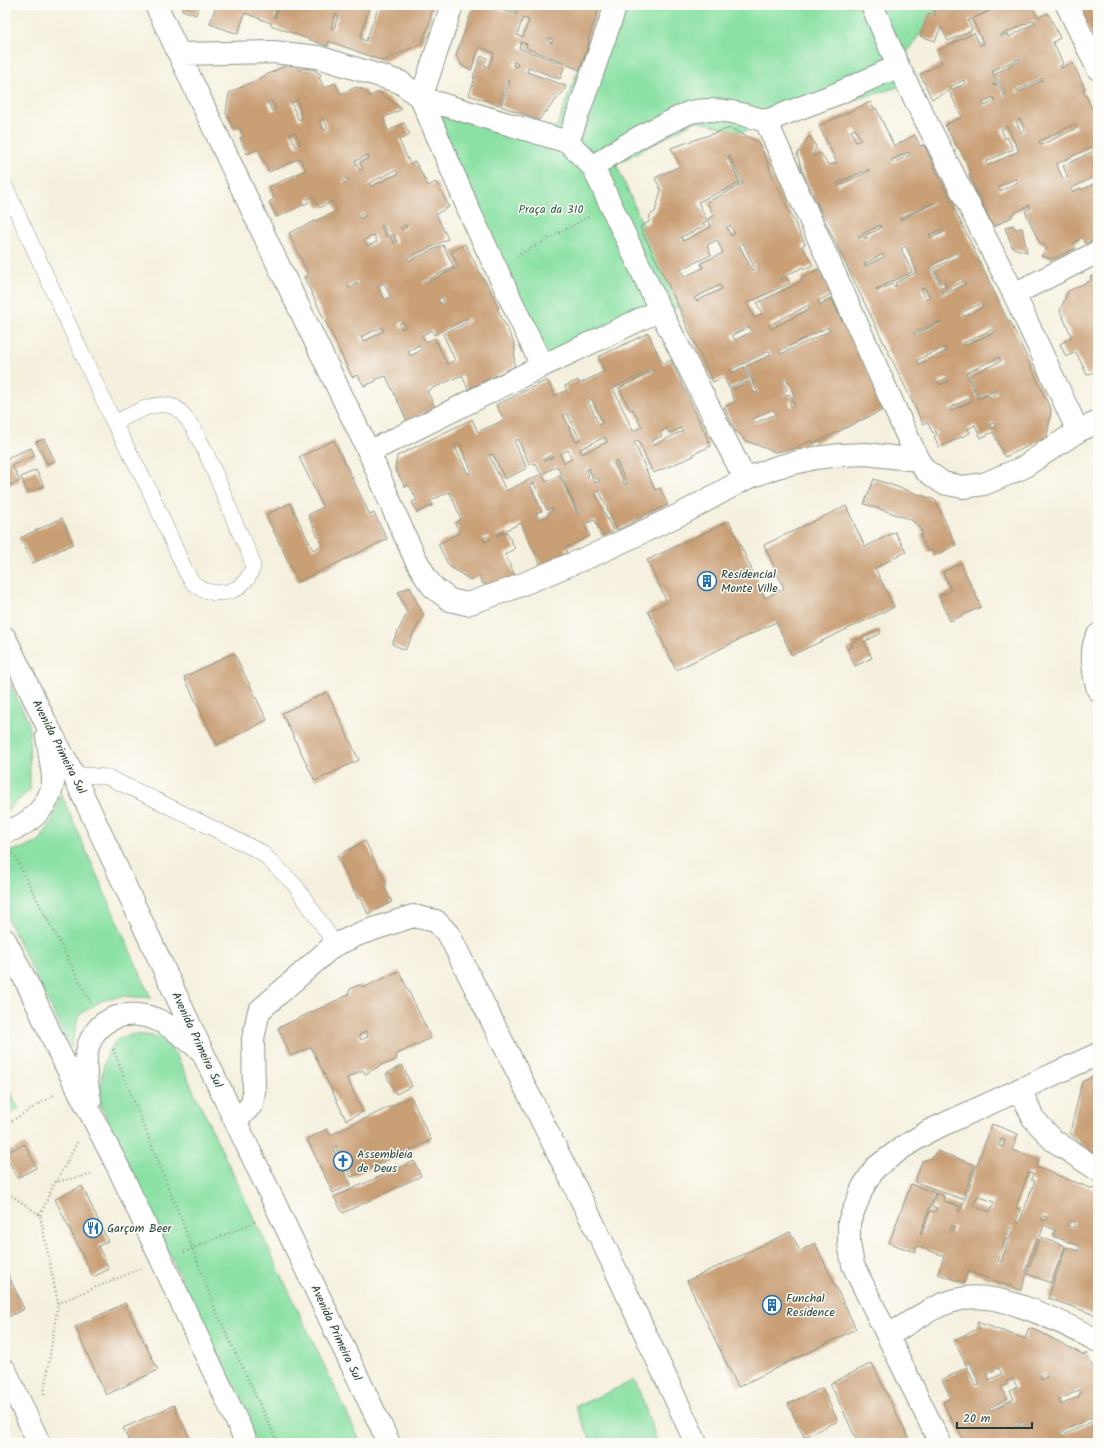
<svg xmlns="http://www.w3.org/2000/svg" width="1103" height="1448" font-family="Kalam,sans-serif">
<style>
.green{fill:#8be1a4;stroke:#558f6c}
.building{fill:#c99f76;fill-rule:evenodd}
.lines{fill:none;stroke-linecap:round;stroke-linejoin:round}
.lane-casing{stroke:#8a9689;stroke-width:16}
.street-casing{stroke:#8a9689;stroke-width:24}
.secondary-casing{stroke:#8a9689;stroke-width:24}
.path{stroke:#8a9689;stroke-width:2.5;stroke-dasharray:1 3;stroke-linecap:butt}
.lane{stroke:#fff;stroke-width:15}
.street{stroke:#fff;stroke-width:22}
.secondary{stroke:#fff;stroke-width:22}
.labels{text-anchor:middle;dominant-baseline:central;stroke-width:3;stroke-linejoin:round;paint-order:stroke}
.park-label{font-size:12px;fill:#355e4a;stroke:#fdfcf7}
.poi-label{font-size:12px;fill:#1f3d34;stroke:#fdfcf7;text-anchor:start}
.street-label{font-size:12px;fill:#1f3d34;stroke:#fdfcf7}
</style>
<rect width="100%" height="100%" fill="#fdfcf7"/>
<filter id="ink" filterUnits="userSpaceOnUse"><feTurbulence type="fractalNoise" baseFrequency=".025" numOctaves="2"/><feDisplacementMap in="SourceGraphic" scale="8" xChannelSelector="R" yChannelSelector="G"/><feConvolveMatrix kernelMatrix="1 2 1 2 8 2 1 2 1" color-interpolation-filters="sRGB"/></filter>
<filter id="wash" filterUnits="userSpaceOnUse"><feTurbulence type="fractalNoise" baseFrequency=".012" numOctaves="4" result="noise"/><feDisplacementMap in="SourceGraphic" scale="16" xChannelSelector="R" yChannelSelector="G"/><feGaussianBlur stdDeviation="0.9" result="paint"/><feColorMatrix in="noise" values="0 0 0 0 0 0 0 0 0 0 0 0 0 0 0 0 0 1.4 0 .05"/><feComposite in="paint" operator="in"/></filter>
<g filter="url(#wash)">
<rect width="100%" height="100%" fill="#f5f0de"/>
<path class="green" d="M603 5H939L898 66 916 82 741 132 696 121 616 164 679 307 539 372 417 105 556 128Z
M5 674 29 723 30 790 5 812Z
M61 794 151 998 122 996 101 1001 79 1015 71 1048 5 914V853L38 843 52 822Z
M136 1034 160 1037 177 1056 361 1443H257L101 1106C100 1086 101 1056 116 1041 120 1037 131 1035 136 1034Z
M5 1082 19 1109 5 1116Z
M635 1380 658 1443H592L575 1407Z"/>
<g id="blocks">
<path class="building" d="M176 5H199L196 15 182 10 183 7Z
M216 5H278L274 18H275L279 5H370L360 38 366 41 379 5H434L430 17 431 18 422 43 383 61 329 41 327 46 271 25V23L245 13 238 34 210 24ZM335 14 338 16 334 29 331 28Z
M474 5H493L492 7 516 15 517 12 497 5H535L534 6 537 7 538 5H568L571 6 572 5 581 6V5H600L588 40 589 42 580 70 565 64 560 79 528 67 527 72 566 86 563 92 549 108 547 112 545 111 539 120 501 106 510 81 508 80 499 105 469 95 475 78H473L481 56 487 58 484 65 489 67 494 53 480 47 471 70 462 66 456 55ZM523 18 529 20 523 37 517 35ZM548 38 553 40 552 43 547 41ZM521 42 527 44 526 48 564 62 563 64 519 48ZM514 62 518 63 517 67 513 66Z
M934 5H1001L974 18 1003 5H1032L1038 17 1048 13 1060 38 1053 42 1063 64 1060 66 1061 68 1073 63 1085 89 1083 90 1098 121V144L1056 164 1063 179 1068 177 1063 166 1098 149V175L1070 189 1072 192 1081 188 1082 190 1098 182V235L1093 237 1094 240 1085 244 1082 237 1078 239 1079 240 1073 243 1076 248 1052 259 1041 256 1047 249 1045 245 1039 242 1025 211 1031 208 1030 205 1011 215 1012 217 993 227 969 174 971 173 959 148 958 149 945 125 962 117 949 91 932 99 920 74 942 63 937 51 974 33 980 45 984 44 972 19 968 20 972 30 948 41 941 27 935 41 920 36 929 13 936 16 932 6ZM1034 20 1035 23 1009 37 1008 34 1002 37 1001 35ZM1020 58 1021 60 995 74 1006 95 1004 96 998 84 993 86 992 85 997 83 992 71ZM1042 78 1043 80 1017 93 1016 91ZM964 80 965 84 951 90 950 87ZM993 97 995 101 984 106 983 102ZM1020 119 1025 130 1022 133 1016 122ZM1075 124 1077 128 1041 145 1039 141ZM1007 126 1019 151 987 166 985 162 1013 149 1007 137 1005 139 1001 129ZM1017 178 1018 182 1000 191 999 186Z
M1077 5H1098V48Z
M291 63 298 66 299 70 303 68 316 70V72L320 73 321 76 319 77 324 88 335 83 341 94 356 87 364 90 370 96 378 92 402 109 383 118 388 131 404 123 410 135 399 140 410 164 415 161 428 186 436 182 449 207 436 214 448 239 408 258 409 261 443 245 454 267 423 282 424 284 459 267 451 252 465 244 485 282H486L499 308H497L515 345 514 367 468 389 462 375 427 391 435 407 407 421 386 376 376 379V381L364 386 358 375 352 377 304 277 308 274 289 233 337 211 333 201 319 208 313 196 307 199 309 202 277 217 269 202 274 199 269 187 306 170 300 158 269 172 258 149 247 154 240 138 243 136 239 127 234 130 226 113 229 93ZM298 100 302 119 299 120 291 103ZM272 101 276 109 272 111 268 103ZM323 118 328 129 324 130 319 120ZM295 132 301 143 296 147 290 134ZM368 155 369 158 360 162 363 169 360 171 355 161ZM396 170 398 174 371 187 369 183ZM347 178 349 181 344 183 343 180ZM364 213 365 216 360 219 359 216ZM383 225 388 236 386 237 381 226ZM406 225 407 227 402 230 400 228ZM393 234 397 242 394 244 390 236ZM374 235 377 242 367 246 364 240ZM357 282 358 284 349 289 348 286ZM384 283 391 297 385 300 378 286ZM442 297 444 302 440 304 438 299ZM468 318 470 321 443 334 455 360 447 364 435 338 426 342 422 335 432 330 434 335ZM403 322 406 327 402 329 399 324ZM382 327 384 331 363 342 361 337ZM419 345 422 350 410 356 408 351Z
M870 102 874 109 876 108 894 146 915 135 920 146 924 145 996 296 1008 321H1010L1051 410 1047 437 1005 457 993 432 981 438 975 425 968 429 970 433 939 447 934 436 937 434 936 431 933 433 927 422 923 424 826 223 802 170 797 154 810 136 816 147 812 157 821 153 828 165 837 163 819 126ZM855 129 861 140 856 142 851 131ZM909 152 910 155 893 163 891 160ZM869 169V171L838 186 837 183ZM934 202V203L900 220V218ZM880 225 881 228 866 235 867 239H865L864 236 859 238 858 236ZM942 229 944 232 931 238 929 235ZM906 246 917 272 895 283 896 286 893 287 892 284 877 291 876 289 912 272 901 249ZM958 252 959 256 934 268 941 283 944 281 946 287H941L930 266ZM883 254 884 257 865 266 864 264ZM964 281 966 284 943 295 942 292ZM925 288 930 297 926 299 921 289ZM982 303 983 307 964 317 962 312ZM941 321V322L915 335 914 333ZM993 329 995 332 964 346 963 343ZM945 347 947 351 919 364 917 360ZM999 357 1001 361 969 376 979 398 996 390 997 393 989 397 988 395 978 399 966 373ZM947 378 949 381 940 385 938 382ZM970 398 972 401 951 411 949 408ZM994 423 996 427 992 429 990 424Z
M730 128 758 142 770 168 769 169 805 244 802 246 813 265 804 269 803 267 779 279 780 280 787 277 790 283 747 303 754 318 762 314 757 303 802 281 801 278 819 269 831 294 818 301 821 307 822 306 821 304 831 298 842 321 844 320 885 409 814 443 812 440 793 449 775 452 744 440 737 431 736 432 724 407 735 402 730 390 749 381 754 393 758 392 756 388H755L746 366 771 355 769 351 730 370 732 373 744 367 749 378 729 388 724 377 713 382 689 331 678 305 640 227 649 222 650 215 655 212 661 190 655 178 680 166 671 148ZM729 155 743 184 707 202 714 216 708 219 711 227 683 241 681 237 705 226 703 223 707 221 698 202 740 183 728 157ZM730 225 735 234 731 236 727 227ZM717 240 723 253 701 263 703 268 684 277 681 269 711 255 707 245ZM743 243 755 269 752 270 739 245ZM720 285 722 289 696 301 694 298ZM809 305 810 309 771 329 769 325ZM749 327 752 332 735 340 732 335ZM828 327 830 331 781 354 779 351ZM786 378 795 396 792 398 789 394 785 396 783 392 787 390 783 380ZM792 400 795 405 791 407 789 402ZM773 409 776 414 755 423 753 419Z
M1013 225 1015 229 1022 228 1027 252 1013 248 1005 228Z
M1098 274V370L1087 375 1076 352 1066 357 1060 344 1072 337 1060 311 1068 291 1092 280 1090 277Z
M648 333 663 364 671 360 711 446 693 454 694 456 653 473 638 440 634 442 655 490 660 488 668 505 643 516V517L617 530 599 490 595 493 613 531 602 536 595 520 584 524 590 536 565 548 567 553 541 566 521 523 496 535 497 536 507 532 515 549 505 554 516 578 488 588 485 583 483 584 479 576 470 580 449 566 438 544 460 533 455 523 461 519 452 497 449 492 430 501 433 505 417 513 412 502 417 500 409 485 405 487 395 468 397 456 472 419 478 432 504 420 496 405 547 380 555 396 567 390 565 386 578 380 579 384 605 371 598 357ZM653 369 654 371 619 388 630 410 633 409 642 427 633 431 613 388ZM592 399 603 423 599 425 588 401ZM567 413 580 440 576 442 563 415ZM667 428 669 433 681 428 683 431 653 445 651 441 662 436 660 432ZM605 437 607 442 582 454 580 449ZM518 439 530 465 535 463 541 474 506 491 489 455 493 454 505 479 527 468 514 441ZM459 443 472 472 468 474 454 445ZM568 450 572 459 564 463 560 454ZM551 455 553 457 544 461V459ZM616 460 627 484 625 485 614 462ZM557 466 579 515H578L559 475 546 482 542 474ZM589 468 593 478 588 480 587 477 589 476 586 470ZM598 478 600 481 595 483 594 480ZM534 483 547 510 552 508 553 510 548 513 549 515 539 520 536 513 542 511 530 485ZM489 536 490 539 485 542 483 538Z
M44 439 55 461 47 464 36 442Z
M334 440 370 515 374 513 387 539 298 582 266 515 290 503 313 550 322 545 308 515 323 507 299 457Z
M31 448 35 456 12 465 20 481 5 487V461L9 459V457Z
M36 470 44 486 28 493 21 477Z
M874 479 935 500 956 545 934 556 931 550 928 552 920 535 923 534 919 526 910 519 864 504Z
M846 506 865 547 895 532 906 552 875 568 894 607 792 655 776 622 676 670 648 611 667 602 647 560 729 521 765 598 784 588 764 545Z
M62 518 73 544 33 563 20 538Z
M961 563 981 607 950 621 939 596 951 591 943 572Z
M410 587 423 615 405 650 392 644 407 613 408 614 398 592Z
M879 629 881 633 864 642 872 658 855 666 847 649 853 646 851 643Z
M234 653 267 720 217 745 184 677Z
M327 692 359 760 315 781 282 713Z
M365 841 387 885 384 886 392 902 368 914 361 898 358 899 337 856Z
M399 971 431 1038 397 1054 396 1060 386 1064H381L382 1065 365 1074 363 1070 347 1078 363 1112 346 1120 311 1047 291 1056 278 1028 348 995 350 989 359 985 365 987ZM366 1031 368 1037 361 1040 359 1035Z
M402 1065 412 1086 396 1094 386 1074Z
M1098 1074V1160L1086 1149 1070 1133 1082 1082Z
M411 1097 431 1140 351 1177 337 1150V1146L333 1148 350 1185 333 1193 307 1139 327 1129 330 1135Z
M992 1124 1018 1134 1012 1150 1039 1160 1036 1167 1098 1191V1316L1048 1298 1066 1247 1078 1251 1080 1246 1053 1236 1055 1230 1044 1225 1040 1237 1065 1246 1051 1283 1027 1274 1021 1290 968 1271 964 1283 938 1274 944 1256 917 1246 915 1252 889 1243 911 1184 935 1193 920 1234H922L930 1211 935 1212 937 1208 932 1206 936 1193 944 1196 943 1201 959 1206 958 1211 960 1212ZM1001 1139 1005 1140 1003 1147 999 1146ZM1028 1173 1033 1174 1031 1180 1035 1181 1019 1223 1016 1222 1020 1209 1016 1208ZM977 1196 994 1202 990 1212 973 1206ZM1043 1216 1047 1217 1045 1221 1041 1219ZM1070 1221 1075 1222 1073 1228 1068 1226ZM952 1226 955 1227 952 1233 950 1232ZM1010 1227 1013 1228 1001 1262 998 1261ZM1037 1239 1039 1240 1027 1273 1025 1272Z
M25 1144 36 1168 17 1178 5 1153Z
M937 1151 975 1165 962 1199 915 1182 922 1161 932 1158Z
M414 1161 421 1176 343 1213 334 1197Z
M82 1186 108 1241 98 1246 109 1269 93 1277 55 1199Z
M790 1232 800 1251 815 1243 856 1329 738 1387 687 1281Z
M5 1268 24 1309 8 1317 5 1310Z
M125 1303 158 1370 106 1395 75 1327Z
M977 1322 1025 1339 1029 1328 1040 1332 1084 1355 1086 1353 1098 1379V1443H1043L1046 1441V1440L1040 1443H965L957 1426 955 1427 943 1402 951 1398 942 1380 967 1367 976 1386 980 1385 970 1363 966 1365 954 1340 979 1328ZM999 1368 1002 1374 989 1380 986 1374ZM1045 1373 1047 1377 1041 1380 1040 1376ZM1013 1379 1017 1387 1010 1391 1014 1399 990 1411 989 1408 1007 1399 1001 1387 1007 1384 1005 1382ZM1079 1390 1081 1393 1079 1394 1080 1396 1061 1405 1059 1400ZM1091 1417 1093 1421 1062 1436 1060 1433ZM1024 1422 1026 1424 1016 1428 1015 1426Z
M872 1363 902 1425 911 1443H858L833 1389 830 1384Z
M822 1388 838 1421 804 1437 788 1404Z
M174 1405 192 1443H130L123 1428Z"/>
</g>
</g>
<g filter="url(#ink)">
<use href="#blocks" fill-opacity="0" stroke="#8a9689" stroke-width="1"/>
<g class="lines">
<g class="lane-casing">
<path id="lane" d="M5 186 114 423 148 487 185 570 193 583 203 590 214 593 228 592 238 588 248 578 253 567 251 558C247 546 241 536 236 525 226 501 196 416 174 407 154 399 131 415 114 423
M73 774 107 777 148 796 261 852 295 885 329 935 333 946"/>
</g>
<g class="street-casing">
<path id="street" d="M156 5 272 252 369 452 400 525 415 558 427 579 434 588 450 600 467 604 511 589 598 553 685 512 745 479 777 467 815 458 841 455 866 454 918 460 925 470 943 483 963 487 984 484 1022 468 1078 431 1098 422
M452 5 421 98 471 215 542 366
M872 5 898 66 1014 294 1078 431
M1067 5 1098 69
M179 54 273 52 318 57 400 82 421 98 568 142 593 167
M766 121 839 93 898 66
M568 142 616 5
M1014 294 1098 252
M369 452 542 366 660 310
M745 479 660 310 593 167C618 149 644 133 672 121 678 118 685 114 691 112 716 106 743 114 766 121L918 460
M1098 635C1089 648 1094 675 1098 690
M1020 1089 1033 1118 1053 1140 1098 1170
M236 1121 252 1104 254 1091 253 1039 259 1011 333 946 359 934 413 916 436 921 449 935 606 1249 696 1443
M888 1336C912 1321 937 1302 966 1298 1003 1292 1066 1324 1098 1341
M5 1370 39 1443
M940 1443 853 1265 849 1243V1222L863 1187 875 1168 902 1148 929 1131 1098 1054"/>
</g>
<g class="secondary-casing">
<path id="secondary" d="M5 638 45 721 73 774 202 1051 389 1443
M5 832C28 826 48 808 53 784 54 774 48 747 47 735
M5 940 29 987 58 1050 119 1169 247 1443
M90 1101C88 1088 84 1072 86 1058 90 1018 127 1005 162 1022 175 1029 188 1040 199 1049"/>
</g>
<path class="path" d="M517 256 590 216
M13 853 91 1003
M113 1049 193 1249 215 1309 278 1443
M5 1125 54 1095
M56 1182 78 1141
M5 1191 40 1215 58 1303
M40 1215 55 1182 94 1174
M184 1252 257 1221
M44 1394 58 1303 140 1269"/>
<use href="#lane" class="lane"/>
<use href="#street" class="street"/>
<use href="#secondary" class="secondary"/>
</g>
</g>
<defs>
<g id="building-ring" transform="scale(1)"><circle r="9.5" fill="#fdfcf7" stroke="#1f6fb2" stroke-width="1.5"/><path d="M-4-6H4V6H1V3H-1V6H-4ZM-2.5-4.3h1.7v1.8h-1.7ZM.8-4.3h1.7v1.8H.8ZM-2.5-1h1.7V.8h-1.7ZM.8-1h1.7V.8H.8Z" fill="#1f6fb2"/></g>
<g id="church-ring" transform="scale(1)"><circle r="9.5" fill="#fdfcf7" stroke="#1f6fb2" stroke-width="1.5"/><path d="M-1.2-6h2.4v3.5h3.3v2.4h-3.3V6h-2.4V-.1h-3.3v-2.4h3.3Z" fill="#1f6fb2"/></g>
<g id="restaurant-ring" transform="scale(1)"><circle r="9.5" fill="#fdfcf7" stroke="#1f6fb2" stroke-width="1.5"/><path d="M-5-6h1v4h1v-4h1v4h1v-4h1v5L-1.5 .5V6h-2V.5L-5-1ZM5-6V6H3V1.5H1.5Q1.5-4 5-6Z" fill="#1f6fb2"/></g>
</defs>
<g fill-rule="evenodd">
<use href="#building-ring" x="707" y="581"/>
<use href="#church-ring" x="343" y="1161"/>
<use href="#restaurant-ring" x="93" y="1228"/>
<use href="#building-ring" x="772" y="1305"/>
</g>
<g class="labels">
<g class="park-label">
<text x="551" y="209">Praça da 310</text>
</g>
<g class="poi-label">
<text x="721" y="574">Residencial<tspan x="721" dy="14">Monte Ville</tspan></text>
<text x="357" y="1154">Assembleia<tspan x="357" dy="14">de Deus</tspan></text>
<text x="107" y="1228">Garçom Beer</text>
<text x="786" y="1298">Funchal<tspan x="786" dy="14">Residence</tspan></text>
</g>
<g class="street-label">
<text transform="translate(59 747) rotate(63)">Avenida Primeira Sul</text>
<text transform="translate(197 1040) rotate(65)">Avenida Primeira Sul</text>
<text transform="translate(336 1333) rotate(65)">Avenida Primeira Sul</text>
</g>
</g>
<rect width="1103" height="1448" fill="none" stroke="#fdfcf7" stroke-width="20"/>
<path d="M957 1422v6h75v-6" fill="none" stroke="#1f3d34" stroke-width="2"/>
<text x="963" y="1422" font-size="12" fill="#1f3d34" stroke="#fdfcf7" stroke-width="3" paint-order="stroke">20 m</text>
</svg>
